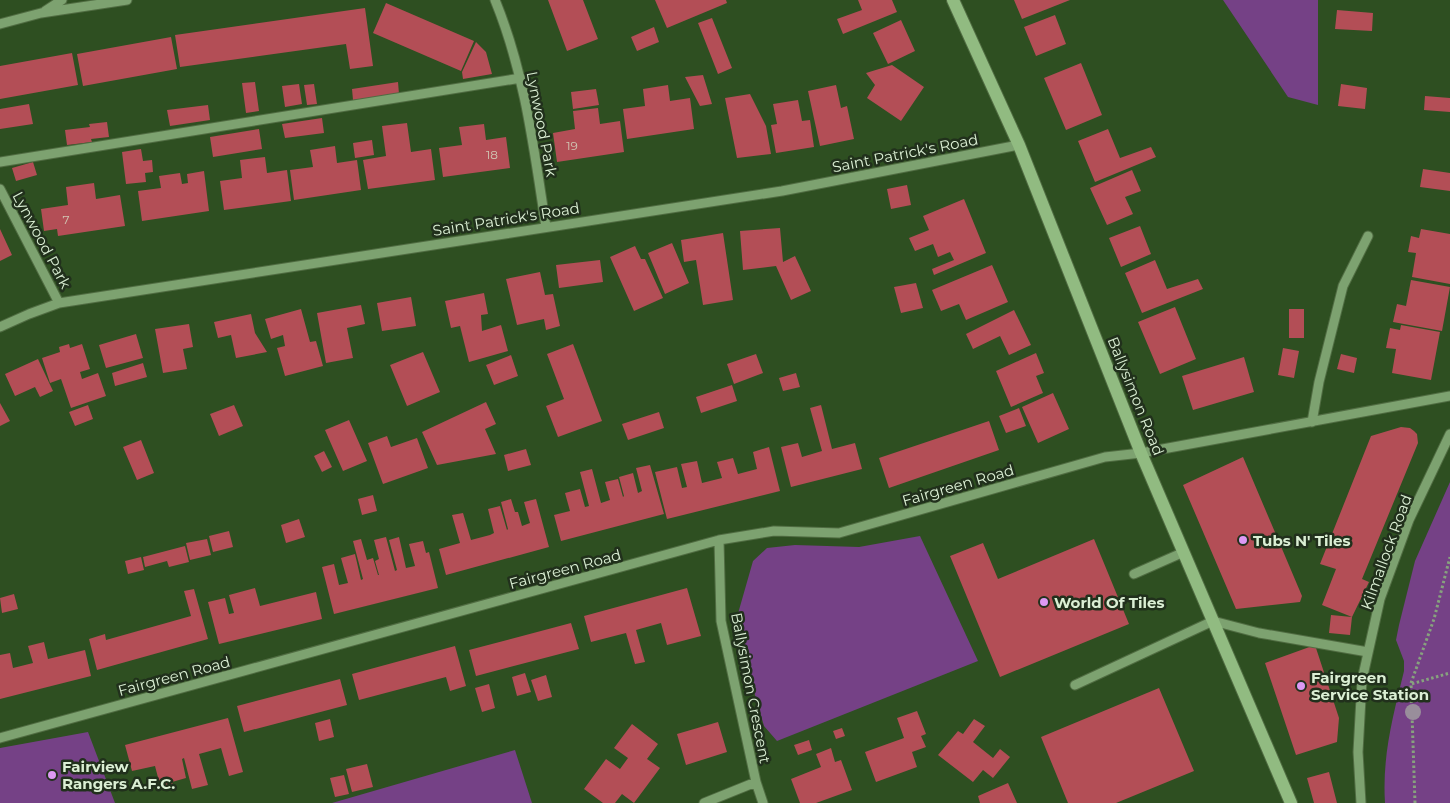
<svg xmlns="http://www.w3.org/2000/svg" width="1450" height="803" font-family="Montserrat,sans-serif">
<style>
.green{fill:#754186}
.building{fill:#b34e56}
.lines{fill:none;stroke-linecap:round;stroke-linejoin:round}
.minor-casing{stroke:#506c42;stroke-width:11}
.major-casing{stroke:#506c42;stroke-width:14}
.path{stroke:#87a27e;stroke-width:3;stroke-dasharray:2.5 2.5;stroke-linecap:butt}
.minor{stroke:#7da270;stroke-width:9}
.major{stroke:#91bb81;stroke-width:12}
.tree{fill:#998e9b}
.poi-dot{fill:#dd99f3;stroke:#21301c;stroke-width:2}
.labels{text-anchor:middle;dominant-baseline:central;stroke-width:5;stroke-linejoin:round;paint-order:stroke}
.number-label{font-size:12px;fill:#d1c7b4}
.street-label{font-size:15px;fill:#dbefd4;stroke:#21301c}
.poi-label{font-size:15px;font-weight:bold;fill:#dbefd4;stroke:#21301c;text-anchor:start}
</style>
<rect width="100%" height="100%" fill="#2e4f21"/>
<path class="green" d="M1223 0H1318V105L1288 97Z
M1450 482V803H1385C1382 756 1393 716 1404 671V661L1396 640 1399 625 1415 561Z
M920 536 978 661 777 741 764 726 748 671 737 617 753 561 767 548 795 545 859 547Z
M88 732 115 803H0V748Z
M515 750 532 803H332Z"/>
<path class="building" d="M548 0H583L598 39 567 51Z
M655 0H726L727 3 667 28Z
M858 0H892L897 12 843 34 837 19 862 10Z
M1014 0H1070L1022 19Z
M386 3 474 41 461 71 373 33Z
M365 8 373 66 350 69 346 44 180 67 175 35Z
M1337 10 1373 13 1372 31 1335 29Z
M1055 15 1066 44 1036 56 1024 27Z
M712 18 732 68 718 74 698 23Z
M901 20 915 51 888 64 873 33Z
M654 27 659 42 637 51 631 37Z
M171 37 177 69 83 86 77 54Z
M476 42 486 52 492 74 463 79 462 72Z
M72 53 78 85 0 99V66Z
M1081 63 1102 115 1066 130 1044 78Z
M892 65 924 87 901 121 867 98 875 85 866 73Z
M703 75 712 104 700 106 685 77Z
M255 82 259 111 246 113 242 83Z
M398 82 399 94 353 100 352 89Z
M299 84 302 104 285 107 282 86Z
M314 84 317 104 307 105 304 85Z
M1341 84 1367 88 1365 109 1338 106Z
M668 85 670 101 690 98 694 129 627 139 623 109 645 106 643 89Z
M836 85 841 108 847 106 854 139 820 146 808 91Z
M596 89 599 105 573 109 571 92Z
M750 94 766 126 771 154 737 158 725 98Z
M1425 96 1450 98V112L1424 110Z
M798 100 802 121 810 120 814 147 776 153 771 125 777 124 773 104Z
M29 104 33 124 0 129V109Z
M208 105 210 120 170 126 167 110Z
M598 108 600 124 620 121 624 152 557 162 553 133 575 129 573 111Z
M322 118 324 133 285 138 282 124Z
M107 122 109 137 91 139 92 142 67 145 65 130 90 127 89 124Z
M407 123 411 152 431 149 435 180 368 189 363 160 386 156 382 126Z
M484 124 486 140 506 137 510 168 443 177 439 148 462 145 459 127Z
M259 129 262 149 213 157 210 137Z
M1108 129 1120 158 1151 147 1156 157 1095 182 1078 141Z
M372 140 374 155 355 158 353 143Z
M335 146 337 163 357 160 361 190 294 200 290 170 313 167 310 150Z
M141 149 143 161 152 160 153 172 145 173 146 182 126 184 122 152Z
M265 157 267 173 287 170 291 201 224 210 220 181 242 178 240 160Z
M33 162 37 175 16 181 12 168Z
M1423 169 1450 173V191L1420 187Z
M1132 170 1141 191 1125 197 1133 214 1107 225 1090 188Z
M204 171 209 211 142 221 138 191 161 188 159 176 180 173 182 184 188 183 187 174Z
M94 183 96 199 120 195 125 226 58 236 57 229 44 231 41 209 68 205 66 187Z
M907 185 911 205 891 209 887 189Z
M964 199 986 253 934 275 932 269 954 260 950 252 938 257 933 244 915 251 909 238 929 230 923 216Z
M1140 226 1151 254 1121 267 1109 238Z
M780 228 783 262 795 256 811 291 791 300 776 266 743 270 740 231Z
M0 229 12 255 0 261Z
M1421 229 1450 234V284L1412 277 1416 253 1408 252 1411 236 1419 238Z
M723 233 733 300 703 305 696 260 684 262 681 240Z
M672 243 689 283 665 294 648 253Z
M635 246 641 259H645L663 298 634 311 610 257Z
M600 260 603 282 559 288 556 265Z
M1155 260 1167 289 1198 279 1203 289 1142 313 1125 273Z
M992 265 1008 302 966 320 959 304 941 311 932 290Z
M540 272 545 295 553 294 560 326 546 330 544 319 517 325 506 279Z
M1411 280 1450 287 1442 331 1393 322 1397 304 1406 306Z
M916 283 923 308 901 313 894 287Z
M484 293 488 314 481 315 482 331 501 325 508 351 469 362 460 326 451 328 445 301Z
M411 297 416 326 382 331 377 303Z
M361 305 365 324 347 328 353 358 326 363 317 313Z
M1175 307 1196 359 1160 374 1138 322Z
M301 309 310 342 316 341 323 366 285 376 277 348 285 346 283 335 271 339 265 319Z
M1289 309H1304V338H1289Z
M1014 310 1031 345 1009 355 1000 336 973 349 966 334Z
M251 314 255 333 267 352 236 358 231 335 218 338 214 322Z
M189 324 193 347 183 349 187 369 163 373 155 329Z
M1401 325 1440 332 1431 380 1392 373 1396 349 1386 348 1390 328 1400 330Z
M136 334 143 358 106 368 99 345Z
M69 344 70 348 82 344 90 369 80 372 82 379 98 373 106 396 71 408 61 379 50 383 42 358 60 352 59 347Z
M573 344 602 421 558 437 546 406 564 399 547 354Z
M1283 348 1299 351 1294 378 1278 375Z
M423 352 440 392 407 406 390 365Z
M1036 353 1044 373 1036 376 1043 393 1011 407 996 371Z
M756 354 763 373 734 384 727 364Z
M1341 354 1357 358 1354 373 1337 369Z
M511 355 518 376 494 385 486 365Z
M1244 357 1254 392 1193 410 1182 376Z
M38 359 53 391 40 397 35 387 15 396 5 374Z
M143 363 147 377 115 386 112 373Z
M796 373 800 387 783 391 779 378Z
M732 385 737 401 701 413 696 397Z
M1053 393 1069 429 1038 443 1022 407Z
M486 402 496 424 485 429 496 454 437 465 422 432Z
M0 403 10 421 0 426Z
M88 405 93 419 75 426 69 412Z
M234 405 243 426 219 436 210 414Z
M821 405 832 449 855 443 862 469 791 487 781 447 798 443 802 457 822 451 810 408Z
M1019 408 1026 426 1006 433 999 416Z
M659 412 664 428 628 440 622 424Z
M349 420 367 461 343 471 325 430Z
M989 421 999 450 889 488 879 458Z
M1401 427 1410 428 1414 431 1417 434 1418 443 1362 579 1369 582 1352 617 1322 605 1336 569 1320 564 1371 436Z
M387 436 391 447 417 438 428 468 383 484 368 443Z
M141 440 154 473 137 480 123 447Z
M769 447 780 491 667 519 655 472 677 467 682 488 687 487 681 464 697 461 702 483 722 478 717 462 733 458 738 474 757 469 753 452Z
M526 449 531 465 508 471 504 455Z
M324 451 332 467 322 472 314 456Z
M1243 457 1302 596 1300 602 1236 609 1183 485Z
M650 465 664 514 561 541 554 515 570 511 565 493 580 489 585 507 589 506 580 472 592 469 601 503 610 500 605 482 618 479 623 497 624 496 619 477 633 473 638 493 642 491 636 468Z
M373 495 377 511 362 515 358 499Z
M511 499 515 512H518L522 526 530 523 524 502 536 499 549 547 446 575 439 549 460 543 452 515 463 513 471 540 490 535 494 533 488 509 500 506 507 530 508 529 501 502Z
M299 519 305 537 286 543 281 525Z
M229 531 233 547 213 552 209 536Z
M386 537 395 571 397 570 389 540 399 537 406 568 415 566 409 544 423 541 426 553 429 552 438 588 334 614 322 567 334 564 339 585 348 583 341 558 355 554 361 580 363 579 353 541 361 539 367 560 373 558 378 575H379L375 561 379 559 374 540Z
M207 539 211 555 190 560 186 543Z
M1094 539 1129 624 1000 677 950 556 983 543 998 579Z
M185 546 189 562 169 567 167 561 145 567 143 557Z
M141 557 144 570 128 574 125 561Z
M255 588 260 606 316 592 322 619 219 644 208 602 225 598 229 614 234 613 229 595Z
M687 588 701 636 667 645 661 623 636 630 645 662 635 664 626 633 591 642 584 616Z
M194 589 208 639 97 670 89 639 105 634 106 640 191 616 184 591Z
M14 594 18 609 2 613 0 598Z
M1331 615 1352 617 1350 635 1329 633Z
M571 623 579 649 476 676 469 650Z
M44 642 48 659 85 650 91 676 0 699V655L10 653 13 668 33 663 28 646Z
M1315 645 1339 718 1337 742 1296 755 1265 663Z
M455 646 466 686 450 691 446 677 359 700 352 674Z
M525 673 531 692 517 696 512 677Z
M546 675 552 697 538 701 531 680Z
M340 679 347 705 244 732 237 706Z
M489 684 495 708 482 712 475 688Z
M1159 688 1194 771 1116 803H1068L1041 737Z
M917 711 926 734 921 736 926 747 912 752 917 767 876 782 865 752 904 738 897 718Z
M228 718 243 772 229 776 221 748 199 754 208 785 192 789 184 758 182 759 186 778 172 782 173 785 161 789 155 766 132 771 125 745Z
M330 719 334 737 319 741 315 723Z
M974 719 985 726 973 742 993 758 1000 749 1010 757 993 778 983 770 973 782 938 755 958 731 963 734Z
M718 722 727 752 686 765 677 734Z
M632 724 658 744 647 759 660 768 634 803 622 794 615 803H603L584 789 606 759 620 769 628 758 614 748Z
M842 728 845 736 836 739 833 731Z
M809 740 812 750 798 755 794 745Z
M831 748 835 762 841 760 852 790 816 803H800L791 779 821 767 816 754Z
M367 764 373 787 352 792 346 769Z
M1329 772 1337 803H1314L1307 778Z
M344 775 349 794 335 797 330 778Z
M1008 783 1017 803H980L978 796Z"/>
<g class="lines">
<g class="minor-casing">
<path id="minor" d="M495 0C525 73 534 150 546 227
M45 11 62 0
M0 24 41 13 127 0
M0 162 521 78
M0 189 59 303
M0 327 29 314 59 303 782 191 1019 145
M1312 422 1319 382 1343 286 1368 236
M719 540 721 621 756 782 763 803
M1134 574 1184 552
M1075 685 1213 621 1259 633 1368 652
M0 738 719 540 774 531 839 533 1105 457 1141 453 1450 396
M704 803 756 782
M1361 803 1358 752 1362 680 1380 599 1409 520 1450 434"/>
</g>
<g class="major-casing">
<path id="major" d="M953 0 1019 145 1141 453 1291 803"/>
</g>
<path class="path" d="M1411 683 1434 619 1450 557
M1415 803 1411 684 1450 673"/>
<use href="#minor" class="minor"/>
<use href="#major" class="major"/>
</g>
<circle class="tree" cx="1413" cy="712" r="8"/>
<g class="poi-dot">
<circle cx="1243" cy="540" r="5"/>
<circle cx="1044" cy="602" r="5"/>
<circle cx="1301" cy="686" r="5"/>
<circle cx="52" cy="775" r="5"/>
</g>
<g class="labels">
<g class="number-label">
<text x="572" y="145">19</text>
<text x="492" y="154">18</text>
<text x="66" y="219">7</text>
</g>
<g class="street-label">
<text transform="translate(542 124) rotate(79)">Lynwood Park</text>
<text transform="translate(905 153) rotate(-11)">Saint Patrick's Road</text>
<text transform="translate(506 219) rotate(-9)">Saint Patrick's Road</text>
<text transform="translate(42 240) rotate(62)">Lynwood Park</text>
<text transform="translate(1136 396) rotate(68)">Ballysimon Road</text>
<text transform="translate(958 485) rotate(-16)">Fairgreen Road</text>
<text transform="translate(1386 552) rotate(-70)">Kilmallock Road</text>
<text transform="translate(565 569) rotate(-15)">Fairgreen Road</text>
<text transform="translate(174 676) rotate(-15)">Fairgreen Road</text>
<text transform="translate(751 688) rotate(79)">Ballysimon Crescent</text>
</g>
<g class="poi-label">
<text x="1253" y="540">Tubs N' Tiles</text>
<text x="1054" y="602">World Of Tiles</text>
<text x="1311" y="677">Fairgreen<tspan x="1311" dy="17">Service Station</tspan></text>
<text x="62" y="766">Fairview<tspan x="62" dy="17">Rangers A.F.C.</tspan></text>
</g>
</g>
</svg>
